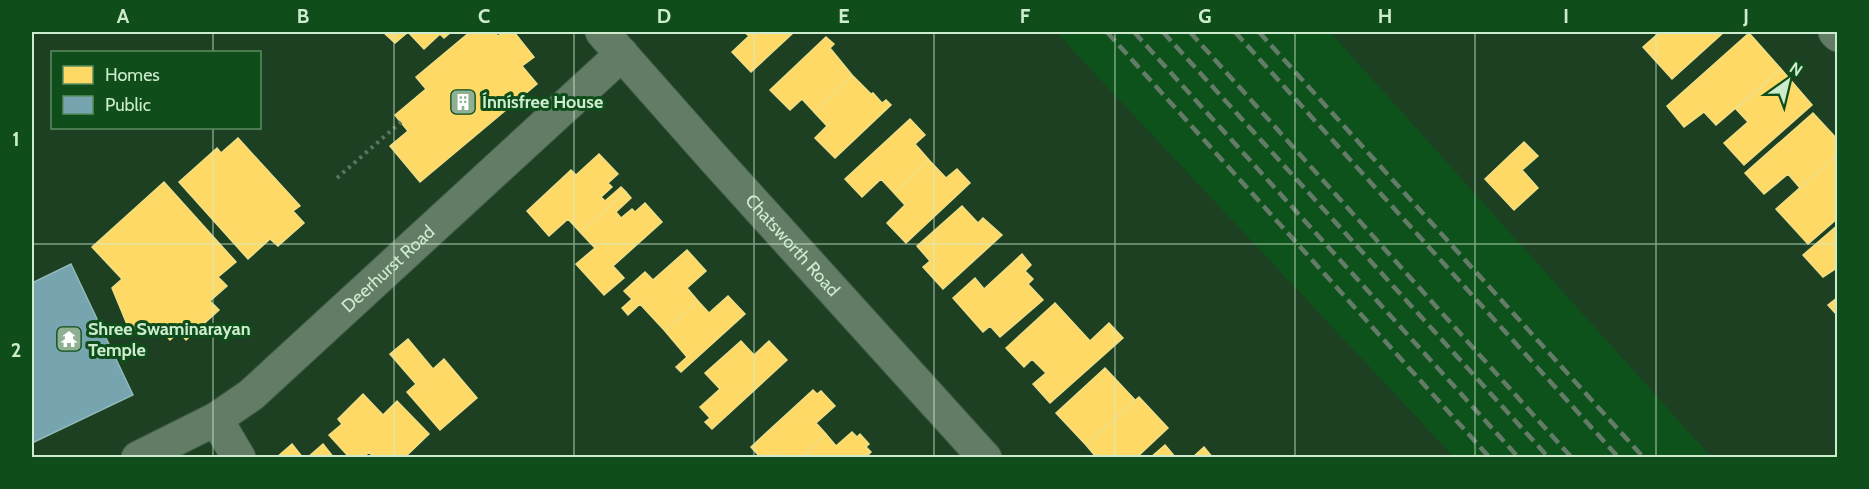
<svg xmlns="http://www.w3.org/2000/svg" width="1869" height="489" font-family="Cabin,sans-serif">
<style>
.built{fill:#0e521b}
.homes{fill:#ffd966;stroke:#f0df85;stroke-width:1.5}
.public{fill:#76a5af;stroke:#90bab8;stroke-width:1.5}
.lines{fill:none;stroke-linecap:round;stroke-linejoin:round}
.minor-casing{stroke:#3e5942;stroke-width:35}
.path{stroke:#5d745f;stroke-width:4;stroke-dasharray:3 4.5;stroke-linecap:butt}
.minor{stroke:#637c65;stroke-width:33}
.rail{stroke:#647c67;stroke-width:4.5;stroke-dasharray:12 6;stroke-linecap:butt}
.grid{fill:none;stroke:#cdecce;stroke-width:1.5;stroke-opacity:0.55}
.labels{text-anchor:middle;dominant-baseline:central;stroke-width:6;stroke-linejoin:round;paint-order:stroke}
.poi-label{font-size:18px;font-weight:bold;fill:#cdecce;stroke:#0f4e1a;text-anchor:start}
.street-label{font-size:18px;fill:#cdecce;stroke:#0f4e1a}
.neatline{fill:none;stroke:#cdecce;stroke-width:2}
.grid-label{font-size:20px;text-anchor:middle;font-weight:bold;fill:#cdecce}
</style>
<rect width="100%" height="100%" fill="#1d4023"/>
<path class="built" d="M1056 32H1330L1711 457H1454Z"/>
<path class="homes" d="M383 32H408L395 43Z
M408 32H451L444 38 440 34 424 49Z
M470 32H494L498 36 503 32H514L534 57 522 66 537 84 420 182 390 146 408 131 395 115 426 89 416 77Z
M744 32H794L751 72 732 52 749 36Z
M1660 32H1724L1672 79 1643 47Z
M1749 33 1781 69 1716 125 1704 112 1684 127 1667 106Z
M826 37 834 44 830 48 852 75 814 112 802 99 790 110 770 90Z
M1781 69 1812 105 1744 165 1724 143 1748 122 1736 109Z
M852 75 871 94 873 93 882 103 886 100 891 105 835 158 815 138 827 126 814 112Z
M1813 113 1838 140V154L1800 188 1788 174 1764 194 1745 173Z
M910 119 925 135 915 144 929 160 894 193 881 179 862 197 845 179Z
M238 138 300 206 293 211 304 223 278 246 270 239 248 259 179 182 217 148 221 153Z
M1524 142 1538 156 1522 170 1538 188 1514 210 1485 179Z
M599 154 618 174 608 183 612 187 601 197 605 201 621 187 626 192 580 232 568 219 549 236 527 211 571 170 576 175Z
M1838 154V218L1808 244 1776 209Z
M929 160 946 178 957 169 970 183 906 243 887 223 905 205 894 193Z
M164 182 236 262 218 277 227 286 210 301 219 310 186 340 179 332 170 340 162 331 155 337 142 323 131 334 112 288 122 279 92 247Z
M626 192 631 198 616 212 621 218 632 209 635 212 645 203 662 222 613 266 624 278 604 295 576 264 595 248 580 232Z
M962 206 978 223 983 218 1002 235 943 289 923 267 930 261 917 246Z
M1838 225V267L1823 277 1803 255Z
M687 250 706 271 687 288 698 301 665 331 640 304 628 315 622 308 632 299 624 291 645 272 653 280Z
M1022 254 1031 265 1025 271 1033 279 1028 284 1043 300 1000 337 990 326 983 332 953 298 975 278 984 289Z
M728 296 745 314 681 372 676 367 687 357 665 331 698 301 709 313Z
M1838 297V316L1828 305Z
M1055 303 1090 341 1109 323 1123 338 1050 403 1033 384 1046 373 1032 359 1024 367 1006 348Z
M408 339 433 369 444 359 477 398 440 430 407 392 416 384 390 354Z
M741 341 754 355 769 341 787 360 712 429 705 422 710 418 700 407 720 389 705 373Z
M1105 368 1135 400 1086 445 1056 413Z
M813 390 817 394 821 391 835 406 816 423 826 434 801 458H778L774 453 770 458H761L751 447Z
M363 394 383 415 397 401 429 434 404 458H374L369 452 363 458H350L329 435 342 424 338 419Z
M1139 397 1168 428 1136 458H1097L1086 445Z
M852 432 857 437 860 434 869 444 866 447 871 452 865 458H801L826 434 836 446Z
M292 444 303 458H276Z
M323 444 334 458H307Z
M1165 445 1176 458H1150Z
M1204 447 1213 458H1192Z"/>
<path class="public" d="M71 264 133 395 32 443V283Z"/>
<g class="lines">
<g class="minor-casing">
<g id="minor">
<path id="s1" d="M602 32 717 162 985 458"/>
<path d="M1835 32 1838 35"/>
<path d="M216 419 239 458"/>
<path id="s2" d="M138 458 216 419 251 395 622 54"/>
</g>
</g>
<path class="path" d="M337 178 401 122"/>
<use href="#minor" class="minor"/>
<path class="rail" d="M1107 32 1490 458
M1134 32 1519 458
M1163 32 1549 458
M1190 32 1572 458
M1235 32 1619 458
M1259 32 1644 458"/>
</g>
<path class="grid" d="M213 32V52M394 32V458M574 32V458M754 32V458M934 32V458M1115 32V458M1295 32V458M1475 32V458M1656 32V458M213 128V458M32 244H1838"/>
<defs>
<g id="building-square" transform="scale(1.35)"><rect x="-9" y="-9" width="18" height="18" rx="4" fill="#8fb092" stroke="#0f4e1a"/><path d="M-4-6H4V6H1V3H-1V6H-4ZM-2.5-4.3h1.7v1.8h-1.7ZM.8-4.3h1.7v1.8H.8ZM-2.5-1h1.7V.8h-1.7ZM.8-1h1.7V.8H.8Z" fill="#fff"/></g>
<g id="temple-square" transform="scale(1.35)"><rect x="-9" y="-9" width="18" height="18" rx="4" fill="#8fb092" stroke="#0f4e1a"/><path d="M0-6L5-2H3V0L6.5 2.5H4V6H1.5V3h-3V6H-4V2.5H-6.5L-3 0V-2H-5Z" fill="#fff"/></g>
</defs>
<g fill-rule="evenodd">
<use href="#building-square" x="463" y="102"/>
<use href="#temple-square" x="69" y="339"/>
</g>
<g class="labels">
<g class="poi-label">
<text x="482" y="102">Ínnísfree House</text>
<text x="88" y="329">Shree Swaminarayan<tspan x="88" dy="21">Temple</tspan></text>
</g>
<g class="street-label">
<text stroke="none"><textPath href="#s1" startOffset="286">Chatsworth Road</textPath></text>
<text stroke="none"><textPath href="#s2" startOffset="316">Deerhurst Road</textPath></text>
</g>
</g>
<rect width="1869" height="489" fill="none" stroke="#0f4e1a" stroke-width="66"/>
<rect x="51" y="51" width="210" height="78" fill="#0f4e1a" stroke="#5b8d62" stroke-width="1.5"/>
<rect x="63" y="66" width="30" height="18" fill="#ffd966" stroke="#5b8d62" stroke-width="1.5"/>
<text x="105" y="81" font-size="18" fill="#cdecce">Homes</text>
<rect x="63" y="96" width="30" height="18" fill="#76a5af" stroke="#5b8d62" stroke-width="1.5"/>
<text x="105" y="111" font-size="18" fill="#cdecce">Public</text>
<g transform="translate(1788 81) rotate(34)" stroke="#0f4e1a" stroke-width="4.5" paint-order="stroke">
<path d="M0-4.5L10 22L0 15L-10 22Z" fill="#cdecce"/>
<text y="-9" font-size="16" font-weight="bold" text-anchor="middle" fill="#cdecce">N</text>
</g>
<rect x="33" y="33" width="1803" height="423" class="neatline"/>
<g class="grid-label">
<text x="123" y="23">A</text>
<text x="303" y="23">B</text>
<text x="484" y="23">C</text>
<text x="664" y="23">D</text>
<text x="844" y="23">E</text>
<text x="1025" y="23">F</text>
<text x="1205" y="23">G</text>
<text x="1385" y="23">H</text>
<text x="1566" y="23">I</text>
<text x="1746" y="23">J</text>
<text x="16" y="146">1</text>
<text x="16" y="357">2</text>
</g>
</svg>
